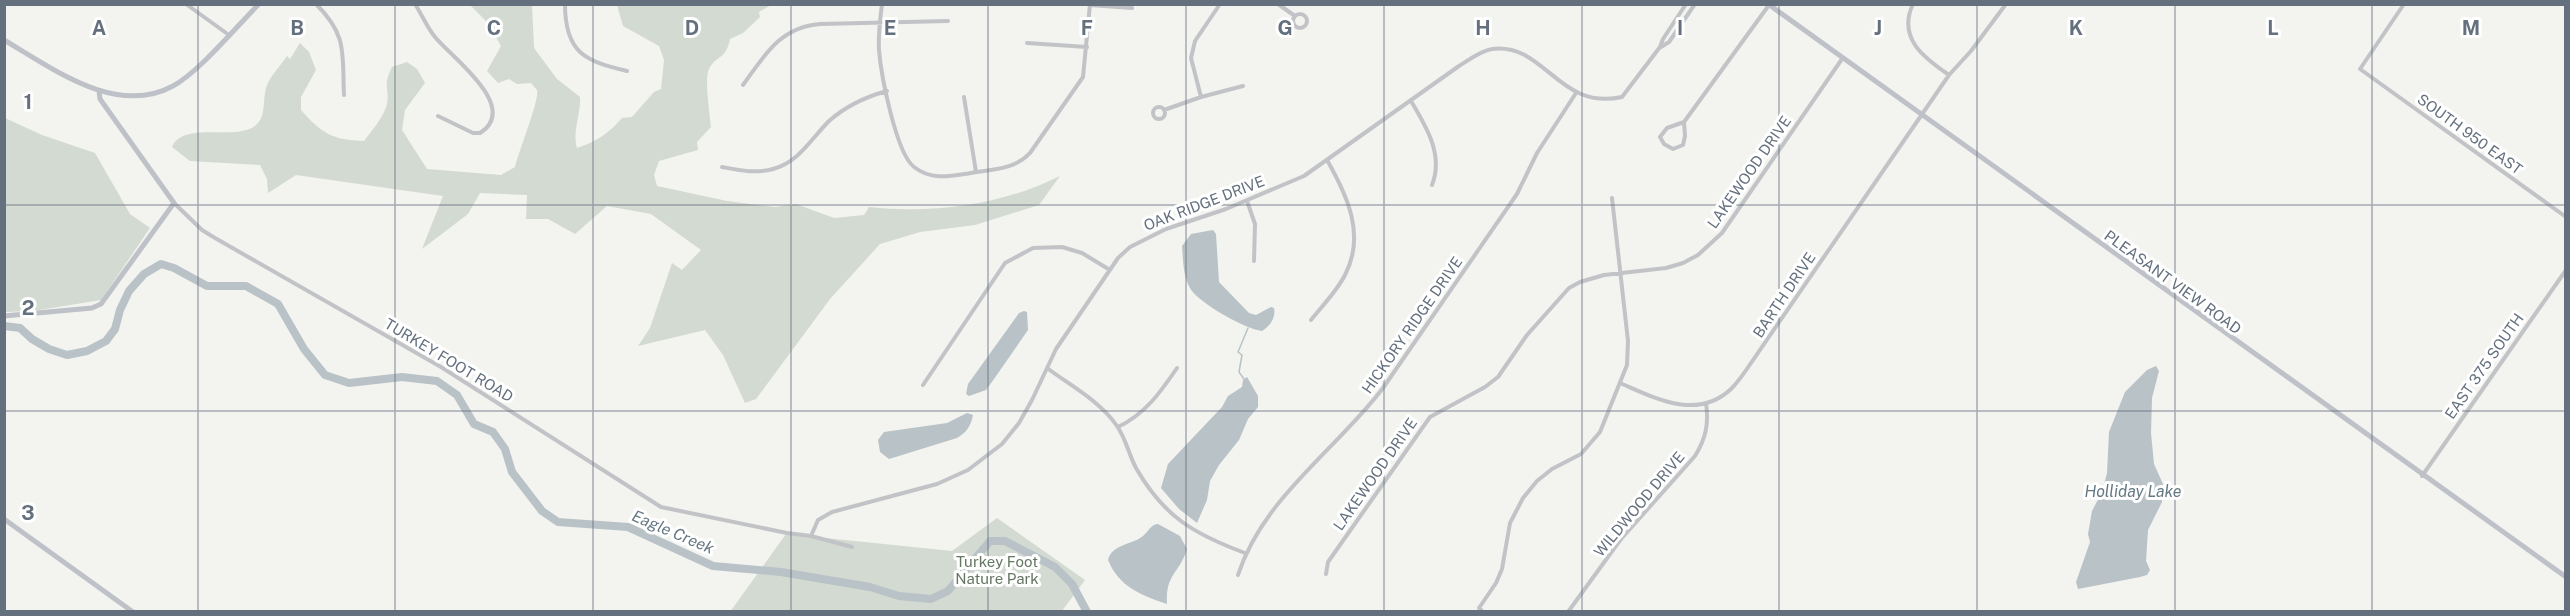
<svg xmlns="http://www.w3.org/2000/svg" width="2570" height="616" font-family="'Public Sans',sans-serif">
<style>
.green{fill:#d3dad1}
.water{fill:#b8c2c7}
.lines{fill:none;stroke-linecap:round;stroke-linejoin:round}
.stream{stroke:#b8c2c7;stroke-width:1.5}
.river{stroke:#b8c2c7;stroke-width:8}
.street{stroke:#c1c3c7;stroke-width:4}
.secondary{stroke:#bec2c8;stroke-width:5}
.grid{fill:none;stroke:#64707e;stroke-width:1.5;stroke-opacity:0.55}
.labels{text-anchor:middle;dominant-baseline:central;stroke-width:6;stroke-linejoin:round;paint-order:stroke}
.street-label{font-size:15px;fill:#64707e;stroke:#fff}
.park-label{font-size:15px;fill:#657663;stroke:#fff}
.water-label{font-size:16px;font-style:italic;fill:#657883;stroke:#fff}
.grid-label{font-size:20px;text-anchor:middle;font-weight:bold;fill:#64707e;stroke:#fff;stroke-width:6;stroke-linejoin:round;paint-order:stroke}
</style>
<rect width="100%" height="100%" fill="#f3f3ef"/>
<path class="green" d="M771 5 759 12 760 17 743 33 730 39C726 60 716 55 709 69 704 78 710 116 711 127L697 142 698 150 659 161 654 175 657 186 727 201 775 207 796 204 834 218 864 215 869 207C934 214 1002 205 1060 176L1039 205 975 225 920 232 880 244 830 299 756 399 745 403 723 355 705 330 638 346 650 328 672 263 682 270 701 250 651 214 607 206 575 234 548 219H526L527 195 480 193 468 214 422 249 443 196 296 175 268 193 267 179 260 165 190 161 172 147C183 121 235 141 255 126 268 116 261 97 268 83 272 74 281 65 287 56L290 59 300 43 309 52 316 70 301 97V110C322 134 333 140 364 141 372 130 384 117 387 104 390 89 382 87 392 67L407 62 417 69 425 83 405 110 402 130 427 169 501 175 515 167C518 153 540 99 537 90 537 90 531 83 531 83L517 84 509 79 498 83 487 71 501 46 487 22 470 5H532L534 48 557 79 580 97C581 114 572 132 577 148 596 142 609 133 622 118L632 117 654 92 661 89 664 60 659 46 623 26 617 5Z
M5 118 42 135 95 153 130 214 150 228 101 300 33 311 5 312Z
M997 518 1085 580 1062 611 730 612 786 534 952 551Z"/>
<path class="water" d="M1213 230 1216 234 1219 282 1249 313 1256 315 1271 307 1274 308C1276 318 1270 326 1262 331 1245 329 1197 302 1190 288 1183 276 1183 259 1182 246L1191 234Z
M1024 311 1027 312 1028 330 994 379 986 390 969 396 966 394 968 384 1019 313Z
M2156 366 2159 371 2152 398 2151 433 2154 464 2163 484 2162 502 2148 530 2146 561 2150 570 2147 575 2140 577 2078 589 2076 582 2090 542 2088 534 2092 511 2102 492 2107 473 2109 432 2125 392 2147 370Z
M1247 377 1258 396V407L1248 419 1239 440 1219 465 1210 481 1207 500 1197 523 1179 509 1161 488 1168 464 1222 407 1228 396 1242 387 1243 380Z
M967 413 973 415C971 426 966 433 957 438L889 459 880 452 878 440 884 432 947 423Z
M1158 524 1180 536 1187 549C1180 573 1165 574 1167 604 1141 595 1119 587 1108 560 1112 544 1132 545 1143 536 1149 531 1150 525 1158 524Z"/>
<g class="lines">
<path class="stream" d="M1244 379 1239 372 1242 355 1238 352 1248 328"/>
<path class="river" d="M4 326 20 328 32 339 49 349 67 355 87 351 106 341 115 329 120 310 129 291 144 274 161 264 174 268 207 286H246L278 304 304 349 325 375 349 383 402 377 437 381 457 395 474 424 493 432 505 449 512 472 542 511 558 522 628 527 713 566 781 572 870 587 899 596 931 599 948 591 990 541H1005L1055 567 1072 584 1087 612"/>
<path class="street" d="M186 4 229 35
M316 4C348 36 342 53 344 95
M415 4C422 15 427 27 435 37 451 57 521 107 480 133H473L438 116
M565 4C565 54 586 61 627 71
M882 4C880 20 878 35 879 50 881 75 896 153 914 167 932 181 951 176 971 173 993 169 1014 170 1030 153L1083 77 1090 4
M1278 4 1295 16
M1913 4C1897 38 1924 58 1949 75
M2404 4 2360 69 2566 217
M1090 5 1132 8
M1293 21a7 7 0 1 1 14 0a7 7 0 1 1-14 0Z
M1027 43 1087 47
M1661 47 1669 42 1695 4
M743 85C764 56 780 27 820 24L948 21
M964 97 976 172
M1201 97 1191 58 1195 41 1220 4
M1411 101C1426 126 1444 155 1432 185
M1153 113a6 6 0 1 1 12 0a6 6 0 1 1-12 0Z
M1164 110 1201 97 1243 86
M1684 122 1685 136 1683 145 1673 149 1664 144 1660 137 1667 128 1684 122 1769 5
M722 167C738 170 756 174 773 169 799 162 811 139 829 121 846 106 865 97 887 91
M1247 201 1255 224 1254 261
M174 203 202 230 215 238 441 367 661 507 787 533 811 536 852 547
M1311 320C1322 306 1337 291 1345 275 1366 235 1347 195 1327 160
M1047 368C1071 386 1100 401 1117 426 1126 439 1129 455 1136 468 1164 517 1194 534 1245 553
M1620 383C1655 398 1697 421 1731 389 1738 382 1745 372 1751 363L1949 75 1971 51 2006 4
M923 385 1005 263 1033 248 1062 247 1082 253 1110 270
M1118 427C1145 414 1160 393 1177 368
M2422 476 2566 270
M811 536 818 520 832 512 937 484 968 470 1002 444 1019 423 1032 400 1056 349 1118 258 1130 247 1166 229 1226 209 1304 176 1459 66C1469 60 1480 51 1492 49 1545 42 1558 111 1622 97L1660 47 1663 39 1686 4
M1326 574 1328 562 1430 417 1485 387 1498 377 1527 335 1569 288 1580 282 1604 275 1666 268 1683 263 1698 255 1722 233 1842 59
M1238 575C1263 498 1336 450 1383 388L1517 194 1537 153 1576 93
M1483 612 1479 608 1496 583 1502 569 1510 523 1523 498 1537 481 1552 469 1581 454 1600 432 1627 365 1628 341 1612 198
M1568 612 1621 539 1695 456C1706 438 1709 424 1706 403"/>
<path class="secondary" d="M1768 4 2566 577
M4 40C52 68 116 117 173 86 200 71 236 27 259 4
M4 316 92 308 101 304 174 203 100 99 99 91
M4 519 133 612"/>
</g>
<path class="grid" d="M198 4V612M395 4V612M593 4V612M791 4V612M988 4V612M1186 4V612M1384 4V612M1582 4V612M1779 4V612M1977 4V612M2175 4V612M2372 4V612M4 205H2566M4 411H2566"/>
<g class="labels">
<g class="street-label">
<text transform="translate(2470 134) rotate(36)">SOUTH 950 EAST</text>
<text transform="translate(1749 172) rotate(-55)">LAKEWOOD DRIVE</text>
<text transform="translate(1204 203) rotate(-21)">OAK RIDGE DRIVE</text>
<text transform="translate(2173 282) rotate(36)">PLEASANT VIEW ROAD</text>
<text transform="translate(1784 295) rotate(-56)">BARTH DRIVE</text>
<text transform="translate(1412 325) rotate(-55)">HICKORY RIDGE DRIVE</text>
<text transform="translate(449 360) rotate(31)">TURKEY FOOT ROAD</text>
<text transform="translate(2484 366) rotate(-55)">EAST 375 SOUTH</text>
<text transform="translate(1375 474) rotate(-55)">LAKEWOOD DRIVE</text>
<text transform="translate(1639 504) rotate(-50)">WILDWOOD DRIVE</text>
</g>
<g class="park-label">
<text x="997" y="561">Turkey Foot<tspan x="997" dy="17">Nature Park</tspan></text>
</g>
<g class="water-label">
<text x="2133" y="491">Holliday Lake</text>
<text transform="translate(673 532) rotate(23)">Eagle Creek</text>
</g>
</g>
<g class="grid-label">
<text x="99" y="35">A</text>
<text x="297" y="35">B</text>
<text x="494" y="35">C</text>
<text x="692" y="35">D</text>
<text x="890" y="35">E</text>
<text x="1087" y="35">F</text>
<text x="1285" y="35">G</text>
<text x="1483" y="35">H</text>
<text x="1680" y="35">I</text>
<text x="1878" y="35">J</text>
<text x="2076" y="35">K</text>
<text x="2273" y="35">L</text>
<text x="2471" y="35">M</text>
<text x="28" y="109">1</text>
<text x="28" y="315">2</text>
<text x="28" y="520">3</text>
</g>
<rect width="2570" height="616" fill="none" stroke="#64707e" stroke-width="12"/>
</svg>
